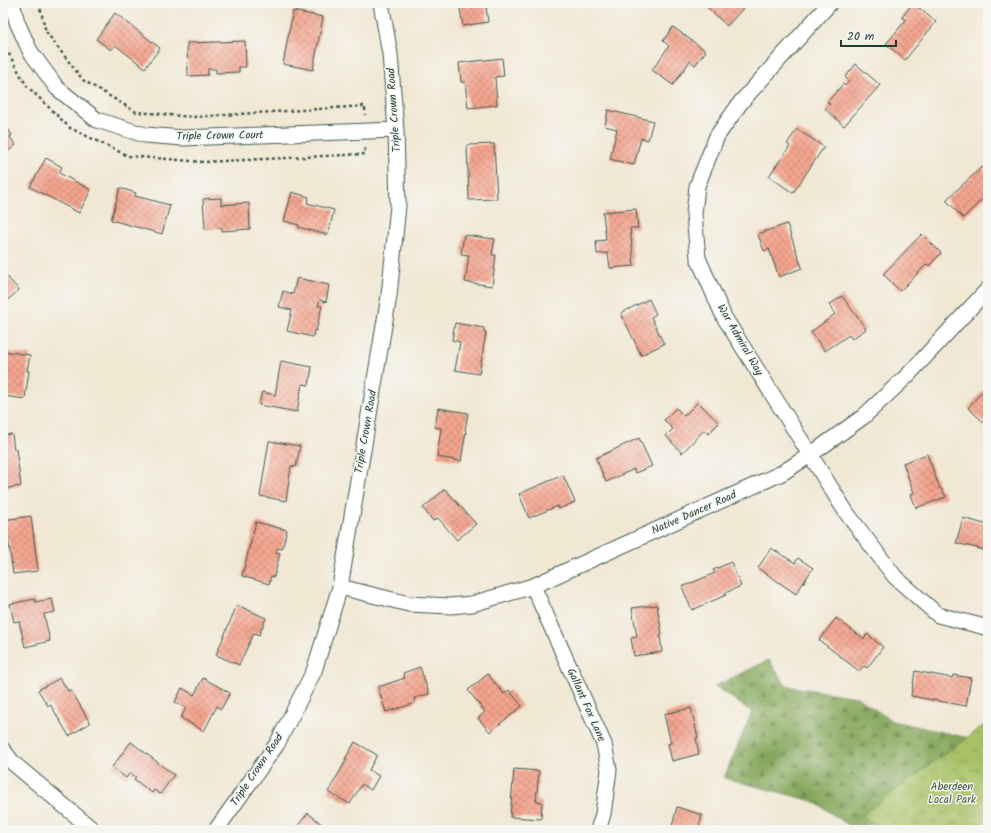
<svg xmlns="http://www.w3.org/2000/svg" width="991" height="833" font-family="Kalam,sans-serif">
<style>
.forest{fill:url(#forest-firs);stroke:#527248}
.park{fill:url(#park-crowns);stroke:#647f4d}
.building{fill:url(#building-cross-hatch)}
.lines{fill:none;stroke-linecap:round;stroke-linejoin:round}
.street-casing{stroke:#3e574c;stroke-width:17}
.path{stroke:#3e574c;stroke-width:2.5;stroke-dasharray:3 3;stroke-linecap:butt}
.street{stroke:#fff;stroke-width:15}
.labels{text-anchor:middle;dominant-baseline:central;stroke-width:3;stroke-linejoin:round;paint-order:stroke}
.street-label{font-size:11px;fill:#1f3d34;stroke:#f6f6f2}
.park-label{font-size:11px;fill:#425e40;stroke:#f6f6f2}
</style>
<defs>
<pattern id="forest-firs" width="22" height="20" patternUnits="userSpaceOnUse"><rect width="22" height="20" fill="#86a75b"/><path d="M5 1l3.5 6h-7zM16 11l3.5 6h-7z" fill="#6d894c"/></pattern>
<pattern id="park-crowns" width="20" height="18" patternUnits="userSpaceOnUse"><rect width="20" height="18" fill="#a9c166"/><path d="M2 6a3 3 0 1 1 6 0M12 15a3 3 0 1 1 6 0" fill="none" stroke="#899e55"/></pattern>
<pattern id="building-cross-hatch" width="8" height="8" patternUnits="userSpaceOnUse"><rect width="8" height="8" fill="#f5a58f"/><path d="M0 0l8 8M0 8l8-8" fill="none" stroke="#c68876"/></pattern>
</defs>
<rect width="100%" height="100%" fill="#f6f6f2"/>
<filter id="ink" filterUnits="userSpaceOnUse"><feTurbulence type="fractalNoise" baseFrequency=".025" numOctaves="2"/><feDisplacementMap in="SourceGraphic" scale="8" xChannelSelector="R" yChannelSelector="G"/><feConvolveMatrix kernelMatrix="1 2 1 2 8 2 1 2 1" color-interpolation-filters="sRGB"/></filter>
<filter id="wash" filterUnits="userSpaceOnUse"><feTurbulence type="fractalNoise" baseFrequency=".012" numOctaves="4" result="noise"/><feDisplacementMap in="SourceGraphic" scale="16" xChannelSelector="R" yChannelSelector="G"/><feGaussianBlur stdDeviation="0.9" result="paint"/><feColorMatrix in="noise" values="0 0 0 0 0 0 0 0 0 0 0 0 0 0 0 0 0 1.4 0 .05"/><feComposite in="paint" operator="in"/></filter>
<g filter="url(#wash)">
<rect width="100%" height="100%" fill="#f1e8d4"/>
<path class="forest" d="M769 660 786 686 857 697 892 721 973 739 988 830H879L850 826 813 801 724 778 752 712 715 686Z"/>
<path class="park" d="M988 722V830H884L862 815Z"/>
<g id="blocks">
<path class="building" d="M459 3H498V5L486 7 488 22 463 26Z
M711 3H748L727 26 707 7Z
M913 3 936 22 905 60 886 44 906 20 902 17Z
M293 11 323 17 313 70 283 64Z
M115 13 160 48 145 68 115 45 111 50 96 39Z
M673 27 706 51 695 65 690 61 673 85 652 70 669 46 663 41Z
M245 41 246 67H239V72L216 73V69H208V75L188 76 187 43Z
M502 58 504 76 495 77 497 105 468 108 465 82H461L459 63Z
M856 64 880 85 844 126 825 109 830 104 827 102 843 84 845 86 849 81 845 77Z
M608 110 653 121 648 140 641 138 634 165 610 159 617 129 605 126Z
M3 122 12 135 10 137 16 145 3 155Z
M797 129 824 147 793 193 769 176 790 146 787 144Z
M494 144 497 199 469 200 467 145Z
M46 158 62 167 59 173 91 190 79 213 30 187Z
M982 167 988 173V198L986 196 963 218 946 200Z
M120 188 136 193 135 196 170 205 162 234 111 220Z
M292 192 309 197 307 203 334 210 328 235 298 227 299 225 284 221Z
M221 198V205L249 203 250 229 222 231V228L205 229 203 199Z
M636 209 638 228H630L634 266 610 268 608 253 597 254 596 241 606 240 603 212Z
M787 224 802 268 779 277 769 249 764 251 758 234Z
M922 234 941 253 929 266 927 264 900 291 883 274Z
M464 235 495 239 492 255H496L492 286 465 282 469 255 461 254Z
M3 272 19 290 3 304Z
M297 278 329 285 326 302 320 300 318 306H322L316 331 314 330 313 337 287 331 292 310 279 307 283 291 293 294Z
M842 296 866 329 852 339 849 335 825 351 811 332 835 314 829 305Z
M649 299 656 314 651 317 664 344 641 355 621 313Z
M455 323 484 328V332H486L479 374 455 370 460 342 452 340Z
M3 351 30 355 27 371H29L25 399 3 396V381L5 370 3 369Z
M281 361 312 367 309 385 302 384 297 412 259 405 262 392 275 395Z
M988 385V424L987 425 968 408Z
M698 402 719 423 708 434 704 430 682 453 666 436 673 429 664 420 676 408 684 416Z
M438 408 468 413 465 430 466 431 461 461 437 457 441 428 435 427Z
M12 434 14 450 16 449 21 486 3 489V435Z
M639 438 652 466 635 473 634 469 606 482 596 458Z
M269 441 300 446 296 467 291 466 286 501 260 496Z
M927 454 940 489H942L946 497 916 508 911 494 914 493 903 463Z
M563 475 575 502 559 509 558 506 529 518 519 494Z
M445 489 476 524 457 540 438 518 433 521 423 508Z
M31 516 38 571 13 574 8 537 3 538V520Z
M963 518 988 525V558L983 557 985 550 956 543Z
M256 522 287 530 282 549 278 548 276 552 280 553 274 577 271 576 269 584 242 576Z
M771 548 795 563 798 558 813 568 796 594 758 568Z
M731 562 741 586 725 593 726 595 692 610 682 587 715 573 713 570Z
M35 599V602L52 599 55 612 44 614 50 641 25 647 19 621 14 622 10 604Z
M237 605 266 618 259 635 254 633 239 665 216 655Z
M657 605 662 635H660L662 652 634 656 631 638 637 637 632 608Z
M836 618 864 639 867 634 883 647 867 668 864 666 859 671 819 640Z
M420 667 429 694 414 698 416 703 386 712 378 687 405 678 403 673Z
M915 671 952 678 953 675 971 678 966 706 911 696Z
M488 674 504 694 509 690 522 706 490 732 478 718 485 712 468 690Z
M60 678 68 691 71 690 90 723 69 736 50 704 48 706 38 690Z
M203 678 230 693 221 709 217 706 204 731 181 718 186 708 175 702 182 688 194 695Z
M691 708 698 738H696L699 754 672 761 668 744 671 743 664 714Z
M131 742 174 775 160 794 154 790 152 793 134 779 136 777 130 773 126 778 112 767Z
M355 742 377 755 369 770 379 776 371 790 362 784 350 804 328 792 347 759H345Z
M514 769 539 771 536 801 542 802 541 819 510 817Z
M677 807 702 815 698 830H671Z
M308 813 329 830H298L296 828Z"/>
</g>
</g>
<g filter="url(#ink)">
<use href="#blocks" fill-opacity="0" stroke="#3e574c" stroke-width="1"/>
<g class="lines">
<g class="street-casing">
<path id="street" d="M12 3 17 22 30 51 57 88 97 120 145 135 183 138 396 130
M830 3 741 102 717 136 697 186 694 214 698 258 724 317 846 512 895 577 938 615 985 627 988 626
M533 586 604 744 609 770 603 814 598 830
M340 587 409 604 450 606 472 604 533 586 782 473 810 455 863 417 908 375 988 289
M3 750 13 763 93 830
M216 830 277 744 314 671 340 587 389 296 398 206 396 130 390 54 381 3"/>
</g>
<path class="path" d="M39 3 46 32 83 80 136 112 194 117 365 106V115
M3 43 26 85 70 128 128 156 204 162 365 154V148"/>
<use href="#street" class="street"/>
</g>
</g>
<g class="labels">
<g class="street-label">
<text transform="translate(394 110) rotate(-94)">Triple Crown Road</text>
<text transform="translate(220 136) rotate(-1)">Triple Crown Court</text>
<text transform="translate(740 340) rotate(60)">War Admiral Way</text>
<text transform="translate(366 432) rotate(-80)">Triple Crown Road</text>
<text transform="translate(694 513) rotate(-24)">Native Dancer Road</text>
<text transform="translate(586 705) rotate(66)">Gallant Fox Lane</text>
<text transform="translate(257 770) rotate(-56)">Triple Crown Road</text>
</g>
<g class="park-label">
<text x="952" y="787">Aberdeen<tspan x="952" dy="13">Local Park</tspan></text>
</g>
</g>
<rect width="991" height="833" fill="none" stroke="#f6f6f2" stroke-width="16"/>
<path d="M841 40v6h55v-6" fill="none" stroke="#1f3d34" stroke-width="2"/>
<text x="847" y="40" font-size="12" fill="#1f3d34" stroke="#f6f6f2" stroke-width="3" paint-order="stroke">20 m</text>
</svg>
